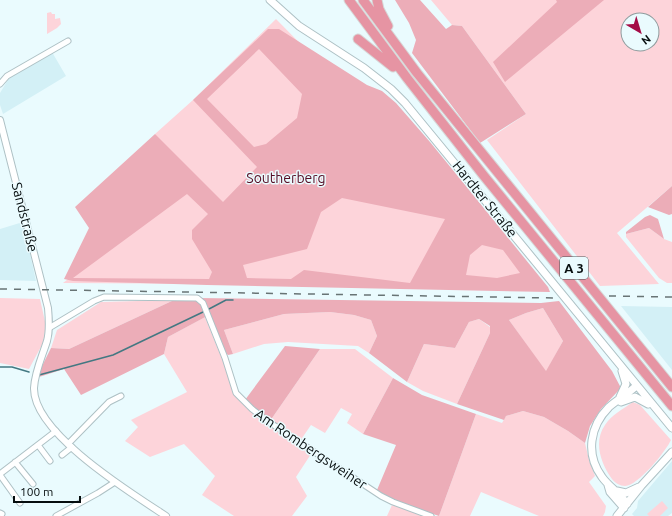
<svg xmlns="http://www.w3.org/2000/svg" width="672" height="516" font-family="Ubuntu,sans-serif">
<style>
.built{fill:#d3f0f6}
.green{fill:#fdd4da;fill-rule:evenodd}
.forest{fill:#ecadb8;fill-rule:evenodd}
.lines{fill:none;stroke-linecap:round;stroke-linejoin:round}
.stream{stroke:#437882;stroke-width:1.5}
.minor-casing{stroke:#aec1c5;stroke-width:7}
.tertiary-casing{stroke:#aec1c5;stroke-width:8}
.secondary-casing{stroke:#aec1c5;stroke-width:9}
.motorway-casing{stroke:#d7d8d8;stroke-width:11}
.minor{stroke:#fff;stroke-width:5}
.tertiary{stroke:#fff;stroke-width:6}
.secondary{stroke:#fff;stroke-width:7}
.motorway{stroke:#e694a3;stroke-width:9}
.rail{stroke:#687475;stroke-width:1.5;stroke-dasharray:7 7;stroke-linecap:butt}
.labels{text-anchor:middle;dominant-baseline:central;stroke-width:3;stroke-linejoin:round;paint-order:stroke}
.shield{fill:#eafbfe;stroke:#4a5456;stroke-width:1}
.shield-label{font-size:13px;font-weight:bold;fill:#060d0e}
.park-label{font-size:14px;fill:#560c24;stroke:#eafbfe}
.street-label{font-size:14px;fill:#060d0e;stroke:#eafbfe}
</style>
<rect width="100%" height="100%" fill="#eafbfe"/>
<path class="built" d="M52 52 66 76 3 114 0 105V93L9 78Z
M23 222 36 281 0 280V229Z
M621 306 672 307V370Z
M672 461V513L668 516H634L632 514 637 508 638 501Z"/>
<path class="green" d="M431 0H672V186L617 233 659 284 600 286 487 140 526 114 462 26 452 25ZM628 20H652V44H628Z
M51 12 52 14H55V19L60 18 61 24 57 28 47 34V13Z
M276 19 345 89 382 94 541 291 235 284 63 283 180 194 155 134 193 100Z
M649 228 664 239 672 242V283H667L659 278 626 237V234Z
M0 298 40 299 46 326 43 343 29 369 0 363Z
M174 300 69 349 51 348 57 330 101 302Z
M543 308 563 341 546 372 509 320 526 313Z
M330 312 354 315 371 320 377 336 369 353 358 346 288 342 264 344 233 354 224 330 284 314Z
M205 317 224 364 234 394 252 412 311 454 296 477 307 496 292 516H234L202 495 215 476 184 444 150 457 125 441 138 427 131 420 187 392 164 354 168 337Z
M479 319 490 327V333L457 404 423 391 407 382 424 344 455 348 469 322Z
M320 349H355L393 378 363 434 347 423 352 414 341 408 325 433 311 425 300 441 270 421Z
M633 402 640 405 671 440C666 451 638 486 625 486 620 486 615 483 612 479 601 464 593 442 605 425 611 415 623 409 633 402Z
M523 411 544 417 568 431 585 443 589 460 595 476 589 482 606 506 605 512 603 516H539L481 492 470 516H439L476 414 502 423 506 416Z
M662 501 668 508 660 516H649L647 514Z
M392 505 426 516H387Z"/>
<path class="forest" d="M395 0H420L446 29 452 25 462 26 526 114 480 143 412 53 416 40 409 23Z
M556 0H604L505 82 493 62 557 2Z
M268 29H279L367 85 382 91 396 103 430 142 548 287 550 292 207 285 73 281 64 279 89 228 75 207 155 134 223 202 257 167 193 100ZM259 49 302 94 297 118 266 144 254 147 207 99ZM187 194 208 214 192 230V239L212 272 209 279 73 278ZM342 198 445 219 410 283 304 270 291 279 247 278 243 265 307 249 321 212ZM482 245 503 250 520 273 497 278 466 275 470 255Z
M672 186V214L669 215 648 207Z
M650 215 658 219 664 239 649 228 626 234V232L645 217Z
M197 298 541 303 559 301 612 371 621 388 601 409 590 426 585 443 568 431 544 417 523 411 506 416 504 420 457 404 490 333V326L479 319 469 322 455 348 424 344 407 382 369 353 377 336 371 320 354 315 330 312 284 314 224 330 233 354 228 355 225 352 209 315 168 337 164 354 81 395 64 369 39 377 42 366 51 348 69 349 174 300ZM543 308 563 341 546 371 509 320 526 313Z
M285 346 320 349 270 421 253 408 245 400Z
M393 378 422 395 476 414 439 516 395 501 377 490 396 445 363 434Z"/>
<g class="lines">
<path class="stream" d="M209 309 226 300H233
M0 367H12L29 372
M39 375 113 355 203 312"/>
<g class="minor-casing">
<path id="minor" d="M0 84 7 76 68 41
M49 328 94 301 104 297 197 298 203 303 225 358 236 393 252 409 269 422 381 496 393 502 431 516
M68 444 109 402 121 396
M38 445 50 461
M62 455 72 447
M15 462 33 484
M0 474 56 431
M0 475 20 503
M0 513 2 514
M56 516 98 493 115 482"/>
</g>
<g class="tertiary-casing">
<path id="tertiary" d="M0 120 48 308C49 319 50 330 47 341 42 357 35 371 34 388 33 433 131 493 166 516"/>
</g>
<g class="secondary-casing">
<path id="secondary" d="M270 0 299 26 364 68 391 89 405 103 672 428
M620 397 626 384 622 371
M621 402 635 397 648 404
M608 485 610 492 624 508
M617 491 626 493 639 487
M627 504C620 493 609 487 602 477 585 454 590 426 609 407 618 399 628 394 636 386
M617 516 641 486 672 452"/>
</g>
<g class="motorway-casing">
<path id="motorway" d="M349 0 407 78 484 176 672 406
M363 0 417 73 672 387
M377 0 379 9 388 26
M358 39 393 67"/>
</g>
<use href="#minor" class="minor"/>
<use href="#tertiary" class="tertiary"/>
<use href="#secondary" class="secondary"/>
<use href="#motorway" class="motorway"/>
<path class="rail" d="M0 289 554 298
M609 296 672 297"/>
</g>
<g class="labels">
<rect class="shield" x="560" y="257" width="28" height="22" rx="3"/>
<g class="shield-label">
<text x="574" y="268">A 3</text>
</g>
<g class="park-label">
<text x="286" y="178">Southerberg</text>
</g>
<g class="street-label">
<text transform="translate(485 199) rotate(51)">Hardter Straße</text>
<text transform="translate(25 217) rotate(76)">Sandstraße</text>
<text transform="translate(311 449) rotate(34)">Am Rombergsweiher</text>
</g>
</g>
<g transform="translate(640 32) rotate(142)"><circle r="19" fill="#eafbfe" stroke="#8f9c9e"/>
<path d="M0-3L7 15L0 10L-7 15Z" fill="#a40c47"/>
<text y="-6" font-size="11" font-weight="bold" text-anchor="middle" fill="#060d0e">N</text>
</g>
<path d="M14 496v6h66v-6" fill="none" stroke="#060d0e" stroke-width="2"/>
<text x="20" y="496" font-size="12" fill="#060d0e" stroke="#eafbfe" stroke-width="3" paint-order="stroke">100 m</text>
</svg>
